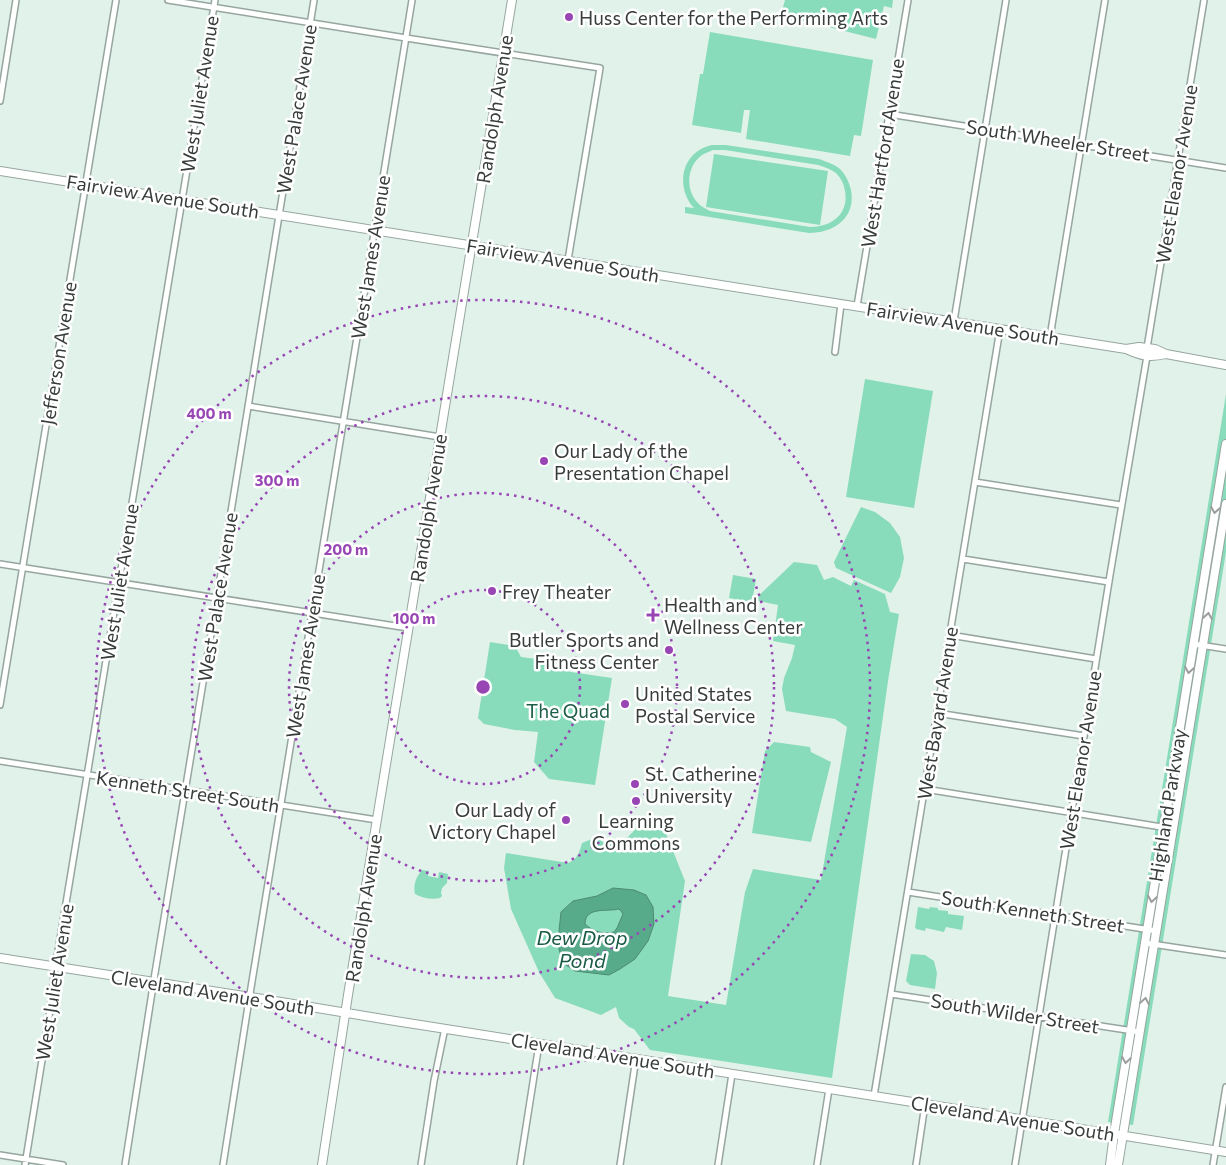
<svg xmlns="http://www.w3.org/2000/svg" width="1226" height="1165" font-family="Commissioner,sans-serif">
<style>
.green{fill:#89dcbb;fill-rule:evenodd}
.water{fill:#57ab8b;stroke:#4d8a73;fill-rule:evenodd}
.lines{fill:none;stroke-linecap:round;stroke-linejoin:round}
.street-casing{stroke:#96a69f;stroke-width:8}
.secondary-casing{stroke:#96a69f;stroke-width:10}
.street{stroke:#fff;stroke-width:5}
.secondary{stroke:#fff;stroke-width:8}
.oneway{stroke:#9b9e9c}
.ring{fill:none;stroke:#9846b4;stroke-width:2.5;stroke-dasharray:2.5 5}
.poi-dot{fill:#9846b4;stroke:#fff;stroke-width:2}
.labels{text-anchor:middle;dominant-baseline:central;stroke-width:5;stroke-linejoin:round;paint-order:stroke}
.poi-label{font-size:19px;fill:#373d3a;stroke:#fff;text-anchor:start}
.street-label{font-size:19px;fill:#373d3a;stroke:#fff}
.park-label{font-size:19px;fill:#1d5d47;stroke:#fff}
.water-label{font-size:20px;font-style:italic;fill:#195a44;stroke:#fff}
.centre{fill:#9846b4;stroke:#fff;stroke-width:2.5}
.ring-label{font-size:15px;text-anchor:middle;font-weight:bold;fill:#9846b4;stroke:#fff;stroke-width:5;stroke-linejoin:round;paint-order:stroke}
</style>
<rect width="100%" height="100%" fill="#e1f2ea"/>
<path class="green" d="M785 0H893L892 8 884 6 876 39 781 15Z
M710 32 873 60 861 136 854 135 850 156 746 139 750 110H744L741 133 692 125 700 74H703Z
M712 145H726L819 159C827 162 834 164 840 169 846 175 849 182 851 190 856 217 835 233 809 233L685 213V207L694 208C678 191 679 161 701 149 704 147 708 146 712 145ZM713 150H725L818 165C825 167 830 169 836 173 841 178 844 184 845 191 849 214 832 227 810 227L710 211C705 208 700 206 697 202 685 188 687 166 702 155 705 153 709 152 713 150Z
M714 154 828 171 820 225 706 207Z
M865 379 933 391 914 508 846 497Z
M1226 394V552L1133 1125 1108 1122Z
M861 507 875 512 890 523 900 537 904 558 900 577 891 593 836 568 834 562Z
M794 562 817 565 824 580 833 577 851 586 854 580 885 594 890 612 899 614 888 681 832 1078 650 1050 634 1029 629 1027 619 1018 616 1007 601 1015 555 998 539 972 511 909 504 868 506 853 568 863C577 860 580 851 582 843L597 837C613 852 626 841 637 827H643L665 831 685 881 668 996 726 1005 745 892 753 869 821 880 847 727 835 719 786 711 782 689 784 678 792 658 795 645 773 641 778 605 754 600Z
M733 575 756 579 752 602 729 598Z
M490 642 515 646 521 657 537 659 543 652 565 670 571 672 612 678 595 785 549 779 534 762 538 732 515 730 484 724 478 718Z
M774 742 810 747 811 752 831 762 811 842 752 833 765 751Z
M422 870 429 871 428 876 438 878 439 872 448 874 447 883 442 888 441 893 442 896 440 898C432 900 422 898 415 894 413 885 416 877 422 870Z
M918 907 929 909 930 907 938 908V910L948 911V914L964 916 962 930 946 927 944 932 926 928 925 931 916 929V928H915Z
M911 954 925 955 934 961 937 973 935 989 910 985 906 981Z"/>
<path class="water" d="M613 888 634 890 646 895 653 907 654 924 648 941 635 959 620 969 609 975 575 971 563 963 559 949V931L561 912 573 901 597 896ZM619 909 621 911 623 914 617 928 614 932C604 935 592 931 585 924 585 906 608 912 619 909Z"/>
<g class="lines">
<g class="street-casing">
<path id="street" d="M168 0 406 38 600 68 568 260
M0 101 16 0
M889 114 1226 168
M857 306 908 0
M954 321 1006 0
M1050 337 1105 0
M1147 348 1204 0
M835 352 841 304
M248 406 440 437
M975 482 1121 505
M963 559 1109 582
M0 564 408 628
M950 635 1096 659
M1193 644 1226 649
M0 705 116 0
M937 713 1084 736
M0 761 377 820
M925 789 1174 829
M908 892 1157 931
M1145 943 1226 955
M891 994 1140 1032
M874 1096 1000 329
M0 1155 63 1165
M25 1165 49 1017 54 976 215 0
M125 1165 155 973 217 598 314 0
M223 1165 248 1006 412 0
M421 1165 434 1081 445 1028
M520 1165 539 1044
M620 1165 636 1058
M718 1165 732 1074
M817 1165 829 1089
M916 1165 925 1104
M1015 1165 1110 575 1147 356
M1213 1165 1226 1087"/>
</g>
<g class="secondary-casing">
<path id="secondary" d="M0 171 1126 349C1141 356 1149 358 1166 354
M1126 349 1139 347 1155 349 1166 354 1226 365
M0 958 257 998 395 1021 925 1104 1226 1152
M322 1165 348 995 512 0
M1110 1165 1114 1134 1226 444
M1118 1165 1226 504"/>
</g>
<use href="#street" class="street"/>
<use href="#secondary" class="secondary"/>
</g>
<defs><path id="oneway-chevron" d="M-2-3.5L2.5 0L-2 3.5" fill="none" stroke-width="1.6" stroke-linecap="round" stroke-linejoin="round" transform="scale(1.25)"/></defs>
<g class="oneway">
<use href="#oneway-chevron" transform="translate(1215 510) rotate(99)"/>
<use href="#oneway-chevron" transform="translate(1208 616) rotate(-81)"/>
<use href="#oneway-chevron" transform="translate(1189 670) rotate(99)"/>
<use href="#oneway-chevron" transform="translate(1152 899) rotate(99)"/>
<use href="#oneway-chevron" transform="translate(1145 1001) rotate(-80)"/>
<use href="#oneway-chevron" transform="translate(1126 1060) rotate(99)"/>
</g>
<g class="ring">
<circle cx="483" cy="687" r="97"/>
<circle cx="483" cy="687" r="194"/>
<circle cx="483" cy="687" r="291"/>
<circle cx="483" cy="687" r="387"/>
</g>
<g class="poi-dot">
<circle cx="569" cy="17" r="5"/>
<circle cx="544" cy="461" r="5"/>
<circle cx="492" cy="591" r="5"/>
<path d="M650.5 607.5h5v5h5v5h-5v5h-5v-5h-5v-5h5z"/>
<circle cx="669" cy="650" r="5"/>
<circle cx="625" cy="704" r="5"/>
<circle cx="635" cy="784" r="5"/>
<circle cx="636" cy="801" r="5"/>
<circle cx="566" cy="820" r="5"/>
</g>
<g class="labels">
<g class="poi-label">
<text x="579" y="17">Huss Center for the Performing Arts</text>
<text x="554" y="450">Our Lady of the<tspan x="554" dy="22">Presentation Chapel</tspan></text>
<text x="502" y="591">Frey Theater</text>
<text x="664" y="604">Health and<tspan x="664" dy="22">Wellness Center</tspan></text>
<text x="659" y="639" text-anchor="end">Butler Sports and<tspan x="659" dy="22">Fitness Center</tspan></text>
<text x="635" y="693">United States<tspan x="635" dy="22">Postal Service</tspan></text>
<text x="645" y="773">St. Catherine<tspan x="645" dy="22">University</tspan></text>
<text x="556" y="809" text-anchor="end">Our Lady of<tspan x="556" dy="22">Victory Chapel</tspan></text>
<text x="636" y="820" text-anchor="middle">Learning<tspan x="636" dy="22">Commons</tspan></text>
</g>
<g class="street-label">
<text transform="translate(199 94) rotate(-81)">West Juliet Avenue</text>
<text transform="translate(296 109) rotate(-81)">West Palace Avenue</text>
<text transform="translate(494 109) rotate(-81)">Randolph Avenue</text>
<text transform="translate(1058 140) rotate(9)">South Wheeler Street</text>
<text transform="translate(882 153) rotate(-81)">West Hartford Avenue</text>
<text transform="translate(1176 174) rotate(-81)">West Eleanor Avenue</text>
<text transform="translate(163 196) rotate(9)">Fairview Avenue South</text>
<text transform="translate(370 257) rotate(-81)">West James Avenue</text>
<text transform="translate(563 260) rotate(9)">Fairview Avenue South</text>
<text transform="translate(963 323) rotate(9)">Fairview Avenue South</text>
<text transform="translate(58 353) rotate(-81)">Jefferson Avenue</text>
<text transform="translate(428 508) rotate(-81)">Randolph Avenue</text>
<text transform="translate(119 582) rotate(-81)">West Juliet Avenue</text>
<text transform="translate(217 597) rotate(-81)">West Palace Avenue</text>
<text transform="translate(305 656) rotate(-81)">West James Avenue</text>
<text transform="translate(937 713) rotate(-81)">West Bayard Avenue</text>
<text transform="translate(1080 760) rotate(-81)">West Eleanor Avenue</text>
<text transform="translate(188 791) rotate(9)">Kenneth Street South</text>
<text transform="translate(1167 805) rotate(-81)">Highland Parkway</text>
<text transform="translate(363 908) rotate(-81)">Randolph Avenue</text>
<text transform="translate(1033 911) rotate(9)">South Kenneth Street</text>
<text transform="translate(54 982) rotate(-81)">West Juliet Avenue</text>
<text transform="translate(213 992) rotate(9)">Cleveland Avenue South</text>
<text transform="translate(1015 1013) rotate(9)">South Wilder Street</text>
<text transform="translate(613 1055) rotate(9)">Cleveland Avenue South</text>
<text transform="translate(1013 1118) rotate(9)">Cleveland Avenue South</text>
</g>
<g class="park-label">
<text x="568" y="710">The Quad</text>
</g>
<g class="water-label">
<text x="582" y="937">Dew Drop<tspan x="582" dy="23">Pond</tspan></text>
</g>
</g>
<circle cx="483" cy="687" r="8" class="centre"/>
<g class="ring-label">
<text x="209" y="419">400 m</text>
<text x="277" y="486">300 m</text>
<text x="346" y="555">200 m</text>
<text x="414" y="624">100 m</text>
</g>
</svg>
